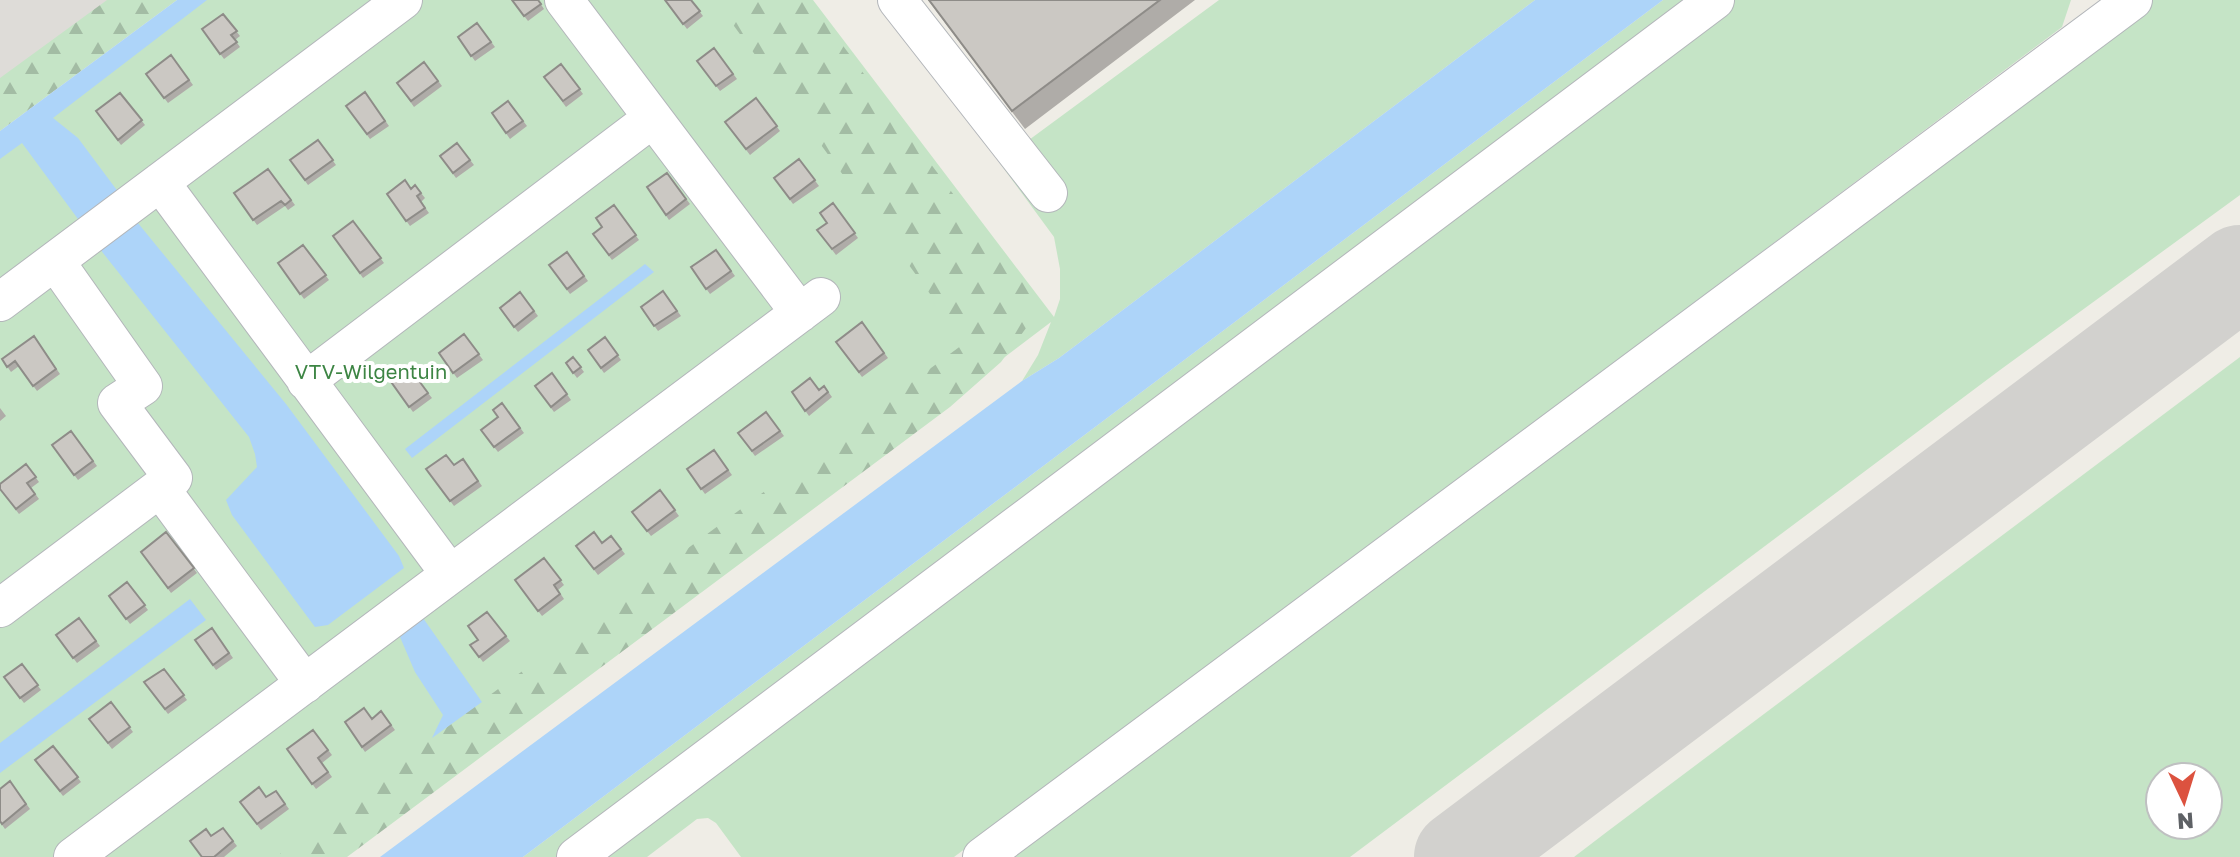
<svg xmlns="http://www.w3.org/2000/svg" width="2240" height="857" font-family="'Golos Text',sans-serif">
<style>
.industrial{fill:#dedcd8}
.green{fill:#c5e4c6;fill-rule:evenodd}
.forest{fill:url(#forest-firs)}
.water{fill:#add4f9}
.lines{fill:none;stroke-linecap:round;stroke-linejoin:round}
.taxiway{stroke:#d2d1ce;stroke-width:94}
.minor-casing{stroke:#b3b6ba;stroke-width:40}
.minor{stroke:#fff;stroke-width:38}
.wall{fill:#afaca8}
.building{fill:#cbc8c3;stroke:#8e8c88;stroke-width:2}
.labels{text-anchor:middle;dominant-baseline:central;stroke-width:8;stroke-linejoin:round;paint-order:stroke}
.park-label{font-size:20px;fill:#3d8544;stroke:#fff}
</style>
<defs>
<pattern id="forest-firs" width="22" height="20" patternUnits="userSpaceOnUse" patternTransform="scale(2)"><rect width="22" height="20" fill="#c5e4c6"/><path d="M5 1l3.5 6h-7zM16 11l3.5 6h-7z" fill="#a3bca4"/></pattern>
</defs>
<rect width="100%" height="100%" fill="#efede6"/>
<path class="industrial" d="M0 0H152L0 114Z"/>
<path class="green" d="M186 0H813L1054 317 1060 299V269L1054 237 999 162 1219 0H1535L1059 358 1022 381 1038 355 1051 322 343 857H0V141Z
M1663 0H2071L2062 27 954 857H741L716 823 708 818 697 819 647 857H523Z
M2151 0H2240V195L2000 370 1350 857H1012Z
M2240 357V857H1574L1608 831ZM2160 777H2208V825H2160Z"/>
<path class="forest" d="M107 0H177L0 131V78Z
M715 0H809L994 249 1033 294 1029 324 1001 362 950 407 347 857H276L432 738 962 345 963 339Z"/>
<path class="water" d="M177 0H207L53 118 78 138 122 197 133 217 286 404 399 556 404 568 328 625 315 627 232 515 226 500 257 467 255 454 249 437 103 253 22 143 0 159V131Z
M1535 0H1663L523 857H380L1022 381 1059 358Z
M645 264 654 272 412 458 405 449Z
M190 599 206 620 0 773V743Z
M423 618 482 702 432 738 443 715 415 672 400 637Z"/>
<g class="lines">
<path class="taxiway" d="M1461 857 2240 272"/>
<g class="minor-casing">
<path id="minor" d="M564 0 800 313
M897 0 1048 193
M160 182 450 574
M0 302 403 0
M306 381 653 118
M160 488 305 684
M0 608 173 478 117 403 143 386 55 261
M73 857 821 297
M576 857 1715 0
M982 857 2133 0"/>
</g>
<use href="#minor" class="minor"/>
</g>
<path class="wall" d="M512 0H538L544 9 528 21Z
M665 0H691L703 16 687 29Z
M928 0H1195L1025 129Z
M223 14 240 36 235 40 240 47 224 59 202 29Z
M477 23 495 47 475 61 458 37Z
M714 48 737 79 720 91 697 61Z
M171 55 193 85 168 103 146 74Z
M424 62 442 86 414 107 397 83Z
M561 64 583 94 566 107 544 77Z
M365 92 389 126 370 139 346 106Z
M120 93 145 125 121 145 96 111Z
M756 98 780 131 750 155 725 122Z
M508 101 527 126 510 139 492 113Z
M318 140 336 165 308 185 290 160Z
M457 143 474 165 456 178 440 156Z
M799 159 819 186 793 204 774 178Z
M268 169 295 205 288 210 285 206 257 225 234 193Z
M667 173 690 204 669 220 647 187Z
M411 189 421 193 425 198 421 202 429 213 410 226 387 194Z
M833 203 858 238 836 255 817 230 827 223Z
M614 205 639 240 612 260 593 234 602 227Z
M353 221 384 263 363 278 333 236Z
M303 245 329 280 304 299 278 263Z
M716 250 735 276 710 294 691 267Z
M567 252 588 281 570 294 549 265Z
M663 291 681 316 658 331 641 307Z
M520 292 538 316 518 332 500 308Z
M862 322 888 358 862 377 836 342Z
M464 334 483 360 457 378 439 353Z
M34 336 60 374 37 391 19 366 11 372 2 359Z
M605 337 621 360 604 373 588 350Z
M573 357 584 372 577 378 566 363Z
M552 373 571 400 554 412 535 386Z
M389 379 428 393 432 398 413 412Z
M824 386 832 397 809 416 792 392 819 390Z
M502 403 524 433 498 452 481 430 498 417Z
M0 408 6 416 0 421Z
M766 412 784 436 755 456 738 433Z
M71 431 97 466 78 480 52 445Z
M714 450 732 475 705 494 687 469Z
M463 459 482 486 454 506 426 469 454 465Z
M26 464 39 482 31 488 39 499 19 514 0 489Z
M660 490 679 516 651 536 632 512Z
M166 532 197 573 171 593 141 552Z
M611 536 625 554 598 575 576 546 602 543Z
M544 558 564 585 558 590 564 599 542 616 515 580Z
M127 582 148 610 130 624 109 596Z
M487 612 510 641 483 662 470 645 478 640Z
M79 618 100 646 77 663 56 635Z
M212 628 233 658 216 670 195 640Z
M22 664 41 690 24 703 4 677Z
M164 669 187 700 168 714 144 682Z
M111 702 133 732 112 749 89 719Z
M381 711 395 730 365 752 345 722 372 719Z
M313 730 332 755 322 763 332 777 316 789 287 749Z
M53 746 81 782 63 796 35 760Z
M10 781 30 809 5 829 0 822Z
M276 791 289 809 261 830 240 802 266 797Z
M223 828 237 846 224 857H201L211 836Z"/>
<path class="building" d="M512 0H538L541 4 524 16Z
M665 0H691L700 11 683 24Z
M929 0H1160L1012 111Z
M223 14 237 31 231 35 237 42 220 54 202 29Z
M477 23 491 42 471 56 458 37Z
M714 48 733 74 716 86 697 61Z
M171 55 189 80 164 98 146 74Z
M424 62 438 81 411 101 397 83Z
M561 64 580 89 563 101 544 77Z
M365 92 385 121 367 134 346 106Z
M120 93 142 120 118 140 96 111Z
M756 98 777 126 746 149 725 122Z
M508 101 523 121 506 133 492 113Z
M318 140 333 160 305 180 290 160Z
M457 143 470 160 453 173 440 156Z
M799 159 815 180 790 199 774 178Z
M268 169 291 200 285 205 281 201 253 220 234 193Z
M667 173 686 199 666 215 647 187Z
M405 180 411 189 415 185 421 193 417 196 425 208 406 221 387 194Z
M833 203 855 233 832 249 817 230 827 223 820 213Z
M614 205 636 235 609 255 593 234 602 227 596 218Z
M353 221 381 258 360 273 333 236Z
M303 245 326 275 300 294 278 263Z
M716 250 731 271 706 289 691 267Z
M567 252 584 276 567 289 549 265Z
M663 291 677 311 654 326 641 307Z
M520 292 534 311 514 327 500 308Z
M862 322 884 353 859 372 836 342Z
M464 334 479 354 453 373 439 353Z
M34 336 56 369 33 386 15 361 7 367 2 359Z
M605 337 618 355 601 368 588 350Z
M573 357 581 367 573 373 566 363Z
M408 366 428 393 409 407 389 379Z
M552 373 567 394 551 407 535 386Z
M810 378 819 390 824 386 828 392 805 411 792 392Z
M502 403 520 428 494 447 481 430 498 417 493 410Z
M766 412 780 431 752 451 738 433Z
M71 431 93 461 74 475 52 445Z
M714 450 728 470 701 489 687 469Z
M446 455 454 465 463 459 478 481 450 501 426 469Z
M26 464 36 477 27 483 35 494 16 509 0 489V484Z
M660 490 675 510 647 531 632 512Z
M166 532 194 568 168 588 141 552Z
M594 532 602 543 611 536 621 549 594 569 576 546Z
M544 558 561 580 554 585 560 594 538 611 515 580Z
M127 582 145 605 126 619 109 596Z
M487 612 506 636 479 657 470 645 478 640 468 626Z
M79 618 96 641 73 658 56 635Z
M212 628 229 653 213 665 195 640Z
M22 664 38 685 20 698 4 677Z
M164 669 184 695 165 709 144 682Z
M111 702 130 727 108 743 89 719Z
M364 708 372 719 381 711 391 725 362 747 345 722Z
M313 730 328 750 318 758 328 772 312 784 287 749Z
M53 746 78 777 60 791 35 760Z
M10 781 26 804 2 824 0 821V789Z
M259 787 266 797 276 791 285 804 257 824 240 802Z
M223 828 233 841 214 857H202L190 841 206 829 211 836Z"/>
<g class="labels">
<g class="park-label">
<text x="371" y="371">VTV-Wilgentuin</text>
</g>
</g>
<g transform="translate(2184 801) rotate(176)"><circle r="38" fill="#ffffff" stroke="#bfc0c1" stroke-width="2"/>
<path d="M0-6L14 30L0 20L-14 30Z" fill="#dc523f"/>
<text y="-12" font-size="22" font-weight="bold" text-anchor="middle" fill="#5e6165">N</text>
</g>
</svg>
